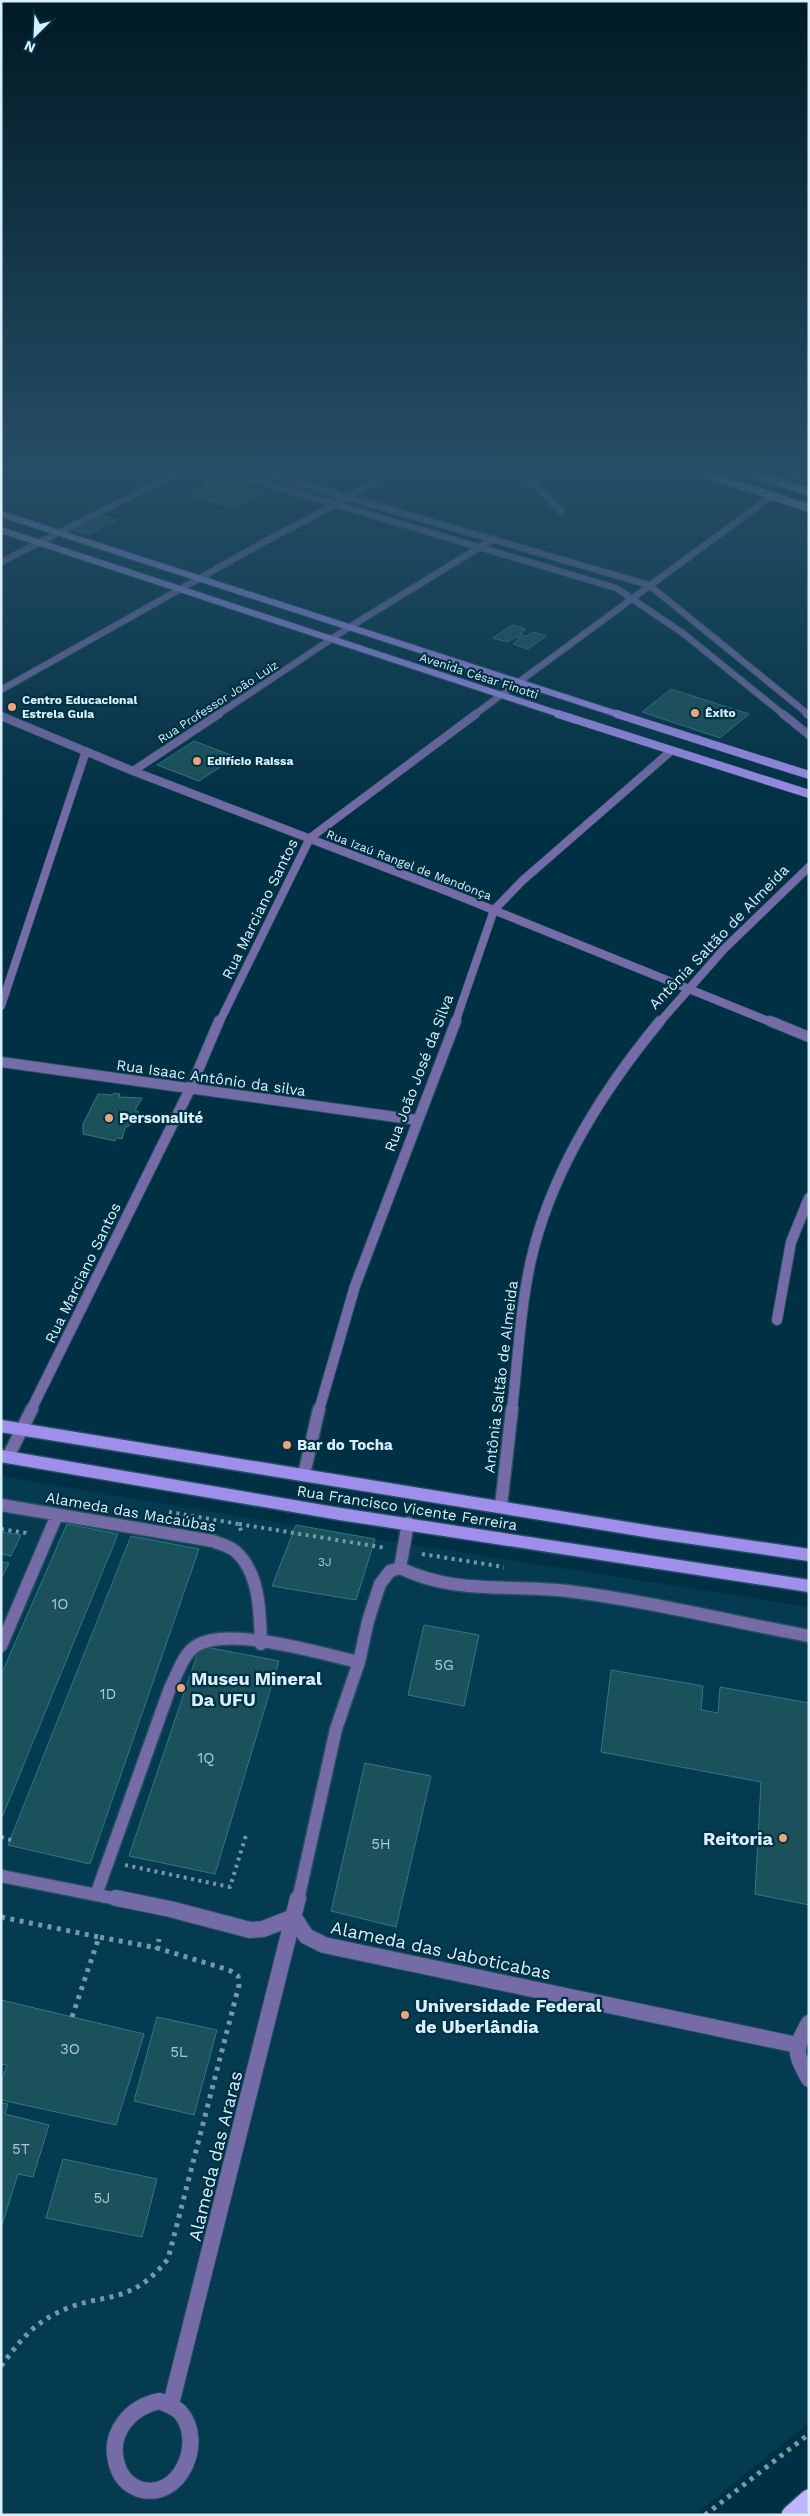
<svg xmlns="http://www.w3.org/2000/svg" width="810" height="2516" font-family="'Work Sans',sans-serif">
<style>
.built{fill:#043b50}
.building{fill:#1a515a;stroke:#2b7a87}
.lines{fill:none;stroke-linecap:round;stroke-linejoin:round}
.service-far2-casing{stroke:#234f61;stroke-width:8}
.service-far1-casing{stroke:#234f61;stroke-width:15}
.service-casing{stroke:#234f61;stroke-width:18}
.minor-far3-casing{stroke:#234f61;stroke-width:8}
.minor-far2-casing{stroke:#234f61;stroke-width:9}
.minor-far1-casing{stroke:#234f61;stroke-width:12}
.minor-casing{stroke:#234f61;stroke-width:15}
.tertiary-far1-casing{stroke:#234f61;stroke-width:8}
.tertiary-casing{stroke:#234f61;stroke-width:9}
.secondary-far2-casing{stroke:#234f61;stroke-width:8}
.secondary-far1-casing{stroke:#234f61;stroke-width:9}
.secondary-casing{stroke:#234f61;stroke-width:15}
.primary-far1-casing{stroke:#234f61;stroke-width:9}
.primary-casing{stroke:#234f61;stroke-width:22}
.path-far1{stroke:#7698a7;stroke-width:4;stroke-dasharray:3 4.5;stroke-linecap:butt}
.path{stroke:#7698a7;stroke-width:5;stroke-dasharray:4 5.5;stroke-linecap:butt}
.service-far2{stroke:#756ba7;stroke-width:6}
.service-far1{stroke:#756ba7;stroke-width:12}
.service{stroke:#756ba7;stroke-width:16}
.minor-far3{stroke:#756ba7;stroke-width:6}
.minor-far2{stroke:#756ba7;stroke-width:8}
.minor-far1{stroke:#756ba7;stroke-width:10}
.minor{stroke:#756ba7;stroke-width:12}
.tertiary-far1{stroke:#756ba7;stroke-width:6}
.tertiary{stroke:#756ba7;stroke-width:8}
.secondary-far2{stroke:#a08eed;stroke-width:6}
.secondary-far1{stroke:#a08eed;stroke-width:8}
.secondary{stroke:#a08eed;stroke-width:12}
.primary-far1{stroke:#bfb4fd;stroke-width:8}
.primary{stroke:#bfb4fd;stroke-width:19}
.poi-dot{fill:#efa377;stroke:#003043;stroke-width:2}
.labels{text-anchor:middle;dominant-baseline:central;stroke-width:4.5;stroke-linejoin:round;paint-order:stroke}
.far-street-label{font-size:12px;fill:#d9f0fc;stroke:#003043}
.far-poi-label{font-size:12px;font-weight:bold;fill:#d9f0fc;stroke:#003043;text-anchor:start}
.number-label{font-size:12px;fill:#a9c8d4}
.street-label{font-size:15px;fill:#d9f0fc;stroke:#003043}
.poi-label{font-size:15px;font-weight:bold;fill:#d9f0fc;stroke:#003043;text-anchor:start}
.near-number-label{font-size:15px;fill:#a9c8d4}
.near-poi-label{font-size:18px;font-weight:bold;fill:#d9f0fc;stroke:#003043;text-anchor:start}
.near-street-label{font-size:18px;fill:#d9f0fc;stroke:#003043}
</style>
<rect width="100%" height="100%" fill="#003043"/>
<path class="built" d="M1 1476 375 1539 809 1607V2423L695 2515H1Z"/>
<path class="building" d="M217 480 263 492 235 508 188 495Z
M104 516 117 520 88 535 73 530Z
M512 625 526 629 520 634 527 636 533 632 546 636 528 649 513 644 520 638 516 637 507 642 493 638Z
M671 689 749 714 720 738 642 712Z
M194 741 236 757 199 781 157 765Z
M114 1093 120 1094 119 1097 142 1098 135 1110 139 1112 137 1116 133 1115 131 1120 135 1122 125 1128 122 1139 117 1138 115 1141 83 1134V1124L98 1094 112 1095Z
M67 1524 118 1534 1 1820V1675Z
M296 1525 375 1539 356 1600 272 1586Z
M1 1532 21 1535 11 1556 1 1554Z
M131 1536 199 1549 90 1864 8 1845Z
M1 1562 9 1563 1 1579Z
M424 1625 479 1635 464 1706 408 1695Z
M200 1646 279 1661 215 1874 129 1856Z
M611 1670 703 1686 701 1710 718 1713 720 1687 809 1703V1905L755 1894 761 1782 601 1752Z
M365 1763 431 1776 396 1927 331 1911Z
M1 2000 144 2034 116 2125 1 2100V2082L7 2065 1 2064Z
M157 2017 217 2030 194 2115 134 2101Z
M1 2103 8 2104 5 2114 49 2125 33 2177 18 2174 1 2228Z
M63 2159 157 2179 142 2237 46 2218Z"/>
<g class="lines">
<g class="service-far2-casing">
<path id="service-far2" d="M519 470 561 511"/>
</g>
<g class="service-far1-casing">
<path id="service-far1" d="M1 1505 213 1541C220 1544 229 1546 235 1551 260 1572 260 1614 261 1644
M400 1568 408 1523
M1 1646 57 1515
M1 1876 122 1900
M96 1895 170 1688C177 1675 183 1654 196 1646 229 1625 321 1654 359 1662
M298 1900 336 1729 359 1662 368 1621 380 1584 390 1571 400 1568C456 1595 508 1584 567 1591 648 1601 729 1621 809 1636"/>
</g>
<g class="service-casing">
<path id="service" d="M116 1898 170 1909 250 1930 263 1929 294 1917 306 1936 324 1945 797 2045
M809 2023C794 2050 794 2051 809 2079
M160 2401C166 2404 175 2407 180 2412 206 2441 180 2502 139 2489 126 2484 119 2475 116 2461 109 2431 132 2406 160 2401Z
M171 2404 298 1898"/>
</g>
<g class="minor-far3-casing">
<path id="minor-far3" d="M774 481 809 474
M1 562 183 470
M1 690 264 542 350 497 392 470
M217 715 348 628 493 539
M474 715 773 495"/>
</g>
<g class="minor-far2-casing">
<path id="minor-far2" d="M1 716 133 771 449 892 773 1023
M133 771 219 714
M1 1006 86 751
M219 1023 310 838 476 714
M455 1023 494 910 522 881 671 751
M659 1023 724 949 809 867"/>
</g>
<g class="minor-far1-casing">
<path id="minor-far1" d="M770 1021 809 1037
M1 1062 417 1120
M777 1320 791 1242 809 1198
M31 1410 190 1089 219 1021
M319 1410 355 1286 456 1021
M512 1410C518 1360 520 1309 531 1260 551 1172 603 1090 660 1021"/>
</g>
<g class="minor-casing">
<path id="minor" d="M8 1457 32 1409
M304 1474 319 1409
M501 1506 512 1409"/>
</g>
<g class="tertiary-far1-casing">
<path id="tertiary-far1" d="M221 470 616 588 684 634 784 715
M254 470 649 585 809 715"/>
</g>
<g class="tertiary-casing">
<path id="tertiary" d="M783 714 809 735
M807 714 809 715"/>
</g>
<g class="secondary-far2-casing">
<path id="secondary-far2" d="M1 514 620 715
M1 530 562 715"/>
</g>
<g class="secondary-far1-casing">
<path id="secondary-far1" d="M558 714 809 794
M617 714 809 775"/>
</g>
<g class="secondary-casing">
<path id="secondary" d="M1 1426 658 1533 809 1555
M1 1456 340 1514 809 1586"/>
</g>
<g class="primary-far1-casing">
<path id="primary-far1" d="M693 470 809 508
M743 470 809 492"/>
</g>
<g class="primary-casing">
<path id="primary" d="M791 2515 809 2499"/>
</g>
<path class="path-far1" d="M169 1512 239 1524 242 1534
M239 1524 386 1548
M1 1529 26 1533 29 1536
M422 1554 504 1567
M1 1837 11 1840
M125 1865 230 1887 247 1832"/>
<path class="path" d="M1 1917 99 1937
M72 2017 99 1937 157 1948
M1 2366C16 2346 30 2327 53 2315 101 2289 127 2310 168 2259L239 1985 238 1976 229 1970 157 1948 159 1939
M705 2515 809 2434"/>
<use href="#service-far2" class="service-far2"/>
<use href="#service-far1" class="service-far1"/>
<use href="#service" class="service"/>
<use href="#minor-far3" class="minor-far3"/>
<use href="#minor-far2" class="minor-far2"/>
<use href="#minor-far1" class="minor-far1"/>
<use href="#minor" class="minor"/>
<use href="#tertiary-far1" class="tertiary-far1"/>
<use href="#tertiary" class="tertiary"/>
<use href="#secondary-far2" class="secondary-far2"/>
<use href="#secondary-far1" class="secondary-far1"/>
<use href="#secondary" class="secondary"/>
<use href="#primary-far1" class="primary-far1"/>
<use href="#primary" class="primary"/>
</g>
<linearGradient id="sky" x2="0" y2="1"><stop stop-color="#001a25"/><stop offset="0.57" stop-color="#264e66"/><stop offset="1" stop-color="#264e66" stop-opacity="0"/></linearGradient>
<rect width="810" height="823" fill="url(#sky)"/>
<g class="poi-dot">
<circle cx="12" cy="707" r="5"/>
<circle cx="695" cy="713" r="5"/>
<circle cx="197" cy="761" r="5"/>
<circle cx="109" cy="1118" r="5"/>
<circle cx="287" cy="1445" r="5"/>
<circle cx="181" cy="1688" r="5"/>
<circle cx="783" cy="1838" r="5"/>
<circle cx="405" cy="2015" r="5"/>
</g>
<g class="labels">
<g class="far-street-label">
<text transform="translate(479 676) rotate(18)">Avenida César Finotti</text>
<text transform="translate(218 702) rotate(-33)">Rua Professor João Luiz</text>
<text transform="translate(409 865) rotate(21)">Rua Izaú Rangel de Mendonça</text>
</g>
<g class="far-poi-label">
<text x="22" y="700">Centro Educacional<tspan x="22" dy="14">Estrela Guia</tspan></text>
<text x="705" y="713">Êxito</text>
<text x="207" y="761">Edifício Raissa</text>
</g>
<g class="number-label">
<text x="325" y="1562">3J</text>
</g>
<g class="street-label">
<text transform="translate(260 909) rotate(-64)">Rua Marciano Santos</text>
<text transform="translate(719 937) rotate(-46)">Antônia Saltão de Almeida</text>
<text transform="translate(419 1073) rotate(-69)">Rua João José da Silva</text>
<text transform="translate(211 1078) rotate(8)">Rua Isaac Antônio da silva</text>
<text transform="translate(83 1273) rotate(-64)">Rua Marciano Santos</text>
<text transform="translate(501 1377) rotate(-83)">Antônia Saltão de Almeida</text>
<text transform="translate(407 1508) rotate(9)">Rua Francisco Vicente Ferreira</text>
<text transform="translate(131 1512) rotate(10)">Alameda das Macaúbas</text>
</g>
<g class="poi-label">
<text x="119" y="1118">Personalité</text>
<text x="297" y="1445">Bar do Tocha</text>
</g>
<g class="near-number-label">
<text x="60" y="1604">1O</text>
<text x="444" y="1665">5G</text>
<text x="108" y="1694">1D</text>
<text x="206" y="1758">1Q</text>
<text x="381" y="1844">5H</text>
<text x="70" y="2049">3O</text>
<text x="179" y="2052">5L</text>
<text x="21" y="2149">5T</text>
<text x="102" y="2198">5J</text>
</g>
<g class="near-poi-label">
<text x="191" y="1678">Museu Mineral<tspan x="191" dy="21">Da UFU</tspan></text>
<text x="773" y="1838" text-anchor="end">Reitoria</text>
<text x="415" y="2005">Universidade Federal<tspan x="415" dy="21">de Uberlândia</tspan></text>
</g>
<g class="near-street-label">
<text transform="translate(441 1950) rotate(12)">Alameda das Jaboticabas</text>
<text transform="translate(215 2156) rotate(-76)">Alameda das Araras</text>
</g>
</g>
<rect width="810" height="2516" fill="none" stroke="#d9f0fc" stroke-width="5"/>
<g transform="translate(35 35) rotate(204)" stroke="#003043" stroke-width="4" paint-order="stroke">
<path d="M0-4L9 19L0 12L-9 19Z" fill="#d9f0fc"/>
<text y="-8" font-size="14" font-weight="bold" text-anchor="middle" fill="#d9f0fc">N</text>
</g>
</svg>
